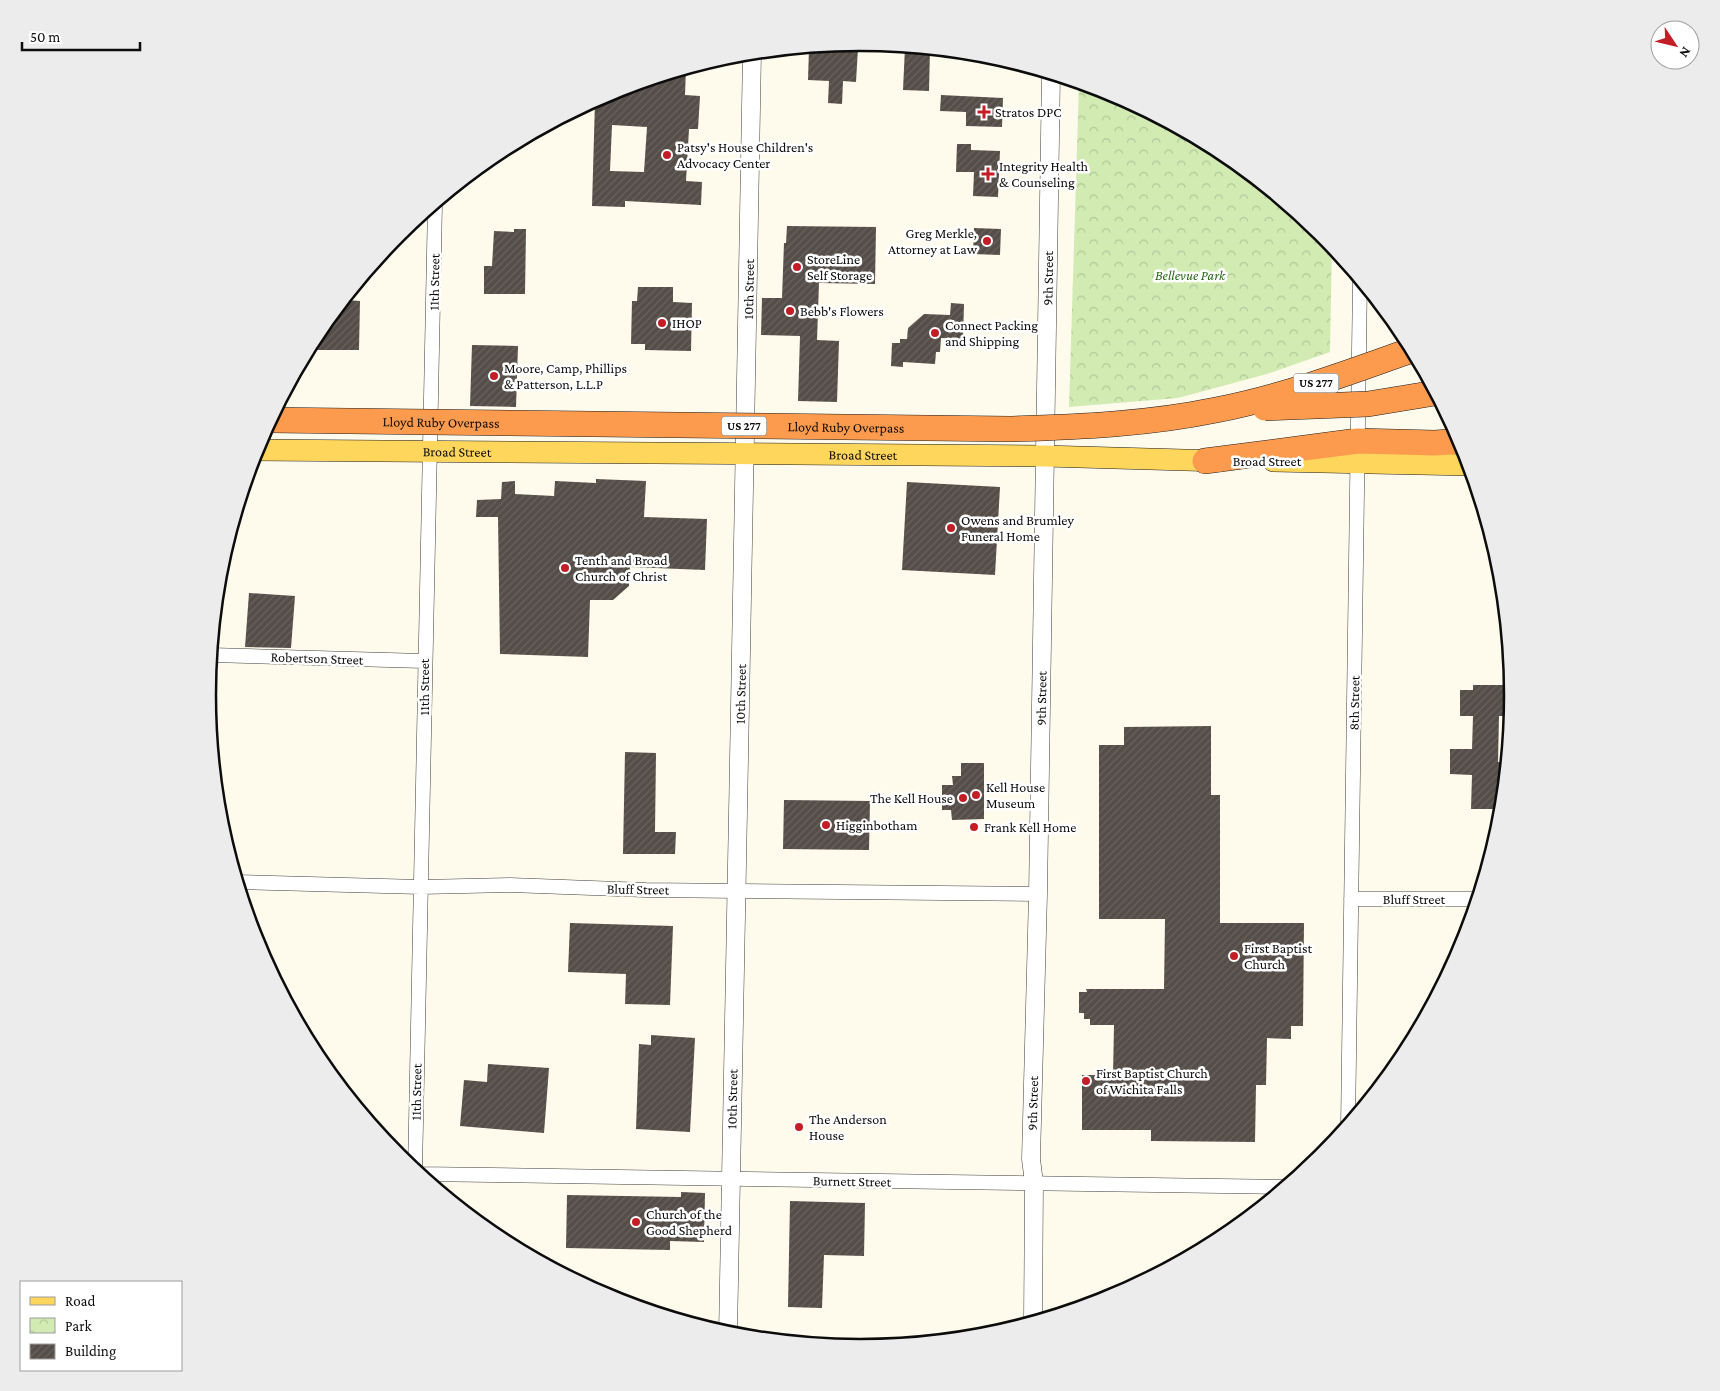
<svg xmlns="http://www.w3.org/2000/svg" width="1720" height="1391" font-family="'Crimson Pro',serif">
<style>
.park{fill:url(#park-crowns)}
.building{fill:url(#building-hatch);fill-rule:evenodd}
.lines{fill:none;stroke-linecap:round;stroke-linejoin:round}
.minor-casing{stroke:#3f3f3f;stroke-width:15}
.tertiary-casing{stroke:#3f3f3f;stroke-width:19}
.primary-casing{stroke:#1d1d1d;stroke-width:22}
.motorway-casing{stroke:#1d1d1d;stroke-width:26}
.minor{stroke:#fff;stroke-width:14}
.tertiary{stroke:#fff;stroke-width:18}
.primary{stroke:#ffd65c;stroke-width:21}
.motorway{stroke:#fc9b4d;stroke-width:25}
.motorway-bridge-casing{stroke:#1d1d1d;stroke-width:26;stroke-linecap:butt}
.motorway-bridge{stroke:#fc9b4d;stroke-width:25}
.poi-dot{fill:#c31d26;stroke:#fff;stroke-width:2}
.labels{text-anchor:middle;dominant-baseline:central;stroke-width:5;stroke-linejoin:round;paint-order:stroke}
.shield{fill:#fff;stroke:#555;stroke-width:1}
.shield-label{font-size:12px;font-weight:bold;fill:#0c0c0c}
.poi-label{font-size:14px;fill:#0c0c0c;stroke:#fff;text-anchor:start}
.park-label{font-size:14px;font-style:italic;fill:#2a671a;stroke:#fff}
.street-label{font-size:14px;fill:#0c0c0c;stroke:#fff}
.rim{fill:none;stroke:#0c0c0c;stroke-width:2.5}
</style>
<defs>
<pattern id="park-crowns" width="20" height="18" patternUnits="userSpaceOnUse" patternTransform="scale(1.25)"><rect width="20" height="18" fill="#d1ebb3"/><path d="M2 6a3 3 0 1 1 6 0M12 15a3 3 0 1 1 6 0" fill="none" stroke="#b2c899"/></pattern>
<pattern id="building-hatch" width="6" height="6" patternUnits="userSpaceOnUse" patternTransform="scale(1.25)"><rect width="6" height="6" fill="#554d48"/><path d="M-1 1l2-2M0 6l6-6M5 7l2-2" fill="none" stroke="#68625e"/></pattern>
</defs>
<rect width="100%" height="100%" fill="#fffbec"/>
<path class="park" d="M1079 83 1110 92 1223 153 1322 234 1332 246 1330 352 1267 374 1178 398 1069 407Z"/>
<path class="building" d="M818 47 858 48 856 82 843 81 842 104 828 103 829 81 808 80 809 48Z
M905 47 930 49 929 91 903 90Z
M686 69 685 95 700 96 698 129H689L686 181 702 182 701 205 625 201V207L592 206 595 101 610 92ZM612 125 647 127 644 172 610 171Z
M941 95 1003 98 1002 127 966 126V112L940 111Z
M957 144H971V150L1000 151 998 197 973 196 974 172H956Z
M787 226 876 227 875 284 819 283 817 340 839 341 837 402 798 401 800 336 761 335 762 298H782L784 243H786Z
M974 228 1001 229 1000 255 973 254Z
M514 229H526L525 294H484V266H492L494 231 514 232Z
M638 287H673V302L692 303 691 351 645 350V344H631L632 301H637Z
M346 300 360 301 359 350H308L317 332 338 308H345Z
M951 303 964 304 963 339 941 338 940 352H936L935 364 903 362V367L891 366 892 343H900V339H907L908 328 924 314 950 315Z
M472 345 518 346 516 407 470 406Z
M596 479 646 481 644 517 707 519 705 570 630 567 629 586 613 600H590L588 657 500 654 498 517H476L477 500 501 499 502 482 515 481V494L554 496 555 481 596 483Z
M907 482 1000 487 995 575 902 570Z
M249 593 295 596 291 648 245 647Z
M1473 685H1509L1508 716H1499L1498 762H1506L1504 790H1498L1497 809H1471L1472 775 1450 774V749H1472L1473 716H1460V690H1473Z
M1211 726V795H1220V923H1304L1303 1026H1291V1039L1267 1038 1266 1085H1256L1255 1142 1151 1141V1130H1082V1075H1113L1114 1025H1090V1019H1084V1013H1079V992H1087L1086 989H1164L1165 919H1099V745H1124V727Z
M625 752 656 753 655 832H676L675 854H623Z
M961 763H984V819L952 820 951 810H942V785H953L952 776H961Z
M784 800 870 801 869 850 783 849Z
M570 923 673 926 670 1005 625 1004 626 974 568 972Z
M651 1035 695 1038 690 1132 636 1129 639 1044 651 1045Z
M488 1064 549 1068 544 1133 460 1126 464 1080 487 1082Z
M681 1192 705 1193 704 1242 670 1241V1250L566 1248 567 1195 681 1197Z
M790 1201 865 1203 864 1256 824 1255 822 1308 788 1307Z"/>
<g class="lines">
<g class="minor-casing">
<path id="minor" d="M211 655 424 661
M237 882 421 887 510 885 646 890 1038 894
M1351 899H1477
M1348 1126 1360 280
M415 1171 435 204
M419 1174 1286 1187"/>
</g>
<g class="tertiary-casing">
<g id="tertiary">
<path id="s1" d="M1033 1322 1034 1183 1031 1159 1038 894 1051 74"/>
<path id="s2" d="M728 1334C734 907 747 480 752 53"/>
</g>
</g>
<g class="primary-casing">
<g id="primary">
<path id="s3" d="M255 450 1044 456 1220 461"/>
<path d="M1273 461 1469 465"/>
</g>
</g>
<g class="motorway-casing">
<path id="motorway" d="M1205 461 1358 441 1435 443 1461 441"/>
</g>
<use href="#minor" class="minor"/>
<use href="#tertiary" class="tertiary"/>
<use href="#primary" class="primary"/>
<use href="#motorway" class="motorway"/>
<g class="motorway-bridge-casing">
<g id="motorway-bridge">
<path d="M1265 408 1368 404 1435 393"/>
<path id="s4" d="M270 420 1011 429C1080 427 1148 424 1216 410 1283 397 1348 373 1412 350"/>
</g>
</g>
<use href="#motorway-bridge" class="motorway-bridge"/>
</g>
<g class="poi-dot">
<path d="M981.5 104.5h5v5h5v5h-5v5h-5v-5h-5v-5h5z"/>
<circle cx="667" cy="155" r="5"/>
<path d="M985.5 166.5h5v5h5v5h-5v5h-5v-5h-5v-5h5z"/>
<circle cx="987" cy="241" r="5"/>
<circle cx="797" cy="267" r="5"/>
<circle cx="790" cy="311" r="5"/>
<circle cx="662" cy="323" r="5"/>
<circle cx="935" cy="333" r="5"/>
<circle cx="494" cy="376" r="5"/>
<circle cx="951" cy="528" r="5"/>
<circle cx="565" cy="568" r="5"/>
<circle cx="976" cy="795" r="5"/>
<circle cx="963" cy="798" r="5"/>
<circle cx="826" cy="825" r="5"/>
<circle cx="974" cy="827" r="5"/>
<circle cx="1234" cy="956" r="5"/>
<circle cx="1086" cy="1081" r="5"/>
<circle cx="799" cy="1127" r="5"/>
<circle cx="636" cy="1222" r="5"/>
</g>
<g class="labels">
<g class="shield">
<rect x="1293.5" y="373.5" width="45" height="19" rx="4"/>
<rect x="721.5" y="416.5" width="45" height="19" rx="4"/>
</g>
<g class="shield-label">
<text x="1316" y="383">US 277</text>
<text x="744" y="426">US 277</text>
</g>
<g class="poi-label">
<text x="995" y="112">Stratos DPC</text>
<text x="677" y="147">Patsy's House Children's<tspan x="677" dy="16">Advocacy Center</tspan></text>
<text x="999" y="166">Integrity Health<tspan x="999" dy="16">&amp; Counseling</tspan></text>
<text x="977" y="233" text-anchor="end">Greg Merkle,<tspan x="977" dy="16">Attorney at Law</tspan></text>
<text x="807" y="259">StoreLine<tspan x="807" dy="16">Self Storage</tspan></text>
<text x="800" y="311">Bebb's Flowers</text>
<text x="672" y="323">IHOP</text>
<text x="945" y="325">Connect Packing<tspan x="945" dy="16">and Shipping</tspan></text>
<text x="504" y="368">Moore, Camp, Phillips<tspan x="504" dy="16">&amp; Patterson, L.L.P</tspan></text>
<text x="961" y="520">Owens and Brumley<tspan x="961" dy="16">Funeral Home</tspan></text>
<text x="575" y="560">Tenth and Broad<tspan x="575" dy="16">Church of Christ</tspan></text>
<text x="986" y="787">Kell House<tspan x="986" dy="16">Museum</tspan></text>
<text x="953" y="798" text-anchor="end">The Kell House</text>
<text x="836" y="825">Higginbotham</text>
<text x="984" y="827">Frank Kell Home</text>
<text x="1244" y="948">First Baptist<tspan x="1244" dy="16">Church</tspan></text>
<text x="1096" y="1073">First Baptist Church<tspan x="1096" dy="16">of Wichita Falls</tspan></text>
<text x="809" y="1119">The Anderson<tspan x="809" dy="16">House</tspan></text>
<text x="646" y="1214">Church of the<tspan x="646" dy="16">Good Shepherd</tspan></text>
</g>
<g class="park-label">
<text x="1190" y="275">Bellevue Park</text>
</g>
<g class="street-label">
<text stroke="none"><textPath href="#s1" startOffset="1044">9th Street</textPath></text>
<text transform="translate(434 282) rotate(-89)">11th Street</text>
<text stroke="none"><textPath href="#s2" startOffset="1045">10th Street</textPath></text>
<text stroke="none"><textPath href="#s4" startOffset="171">Lloyd Ruby Overpass</textPath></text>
<text stroke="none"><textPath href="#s4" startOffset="576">Lloyd Ruby Overpass</textPath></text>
<text stroke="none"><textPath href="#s3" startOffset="202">Broad Street</textPath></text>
<text stroke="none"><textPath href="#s3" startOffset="608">Broad Street</textPath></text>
<text x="1267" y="461">Broad Street</text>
<text transform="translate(317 658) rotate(2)">Robertson Street</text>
<text transform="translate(424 687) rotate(-90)">11th Street</text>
<text stroke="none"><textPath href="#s2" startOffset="640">10th Street</textPath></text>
<text stroke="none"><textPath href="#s1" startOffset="624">9th Street</textPath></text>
<text transform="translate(1354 703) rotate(-89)">8th Street</text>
<text transform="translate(638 889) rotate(1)">Bluff Street</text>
<text x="1414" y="899">Bluff Street</text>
<text transform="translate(416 1092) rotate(-89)">11th Street</text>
<text stroke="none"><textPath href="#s2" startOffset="235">10th Street</textPath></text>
<text stroke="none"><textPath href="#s1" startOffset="219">9th Street</textPath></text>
<text transform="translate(852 1181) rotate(1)">Burnett Street</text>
</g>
</g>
<path d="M0 0H1720V1391H0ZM216 695a644 644 0 1 1 1288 0a644 644 0 1 1-1288 0Z" fill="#ececec" fill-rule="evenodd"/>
<path class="rim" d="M216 695a644 644 0 1 1 1288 0a644 644 0 1 1-1288 0Z"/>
<rect x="20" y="1281" width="162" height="90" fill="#ffffff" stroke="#9e9e9e"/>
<rect x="30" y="1297" width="25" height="8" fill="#ffd65c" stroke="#9e9e9e"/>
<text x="65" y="1306" font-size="15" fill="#0c0c0c">Road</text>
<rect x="30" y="1318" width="25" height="15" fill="url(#park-crowns)" stroke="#9e9e9e"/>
<text x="65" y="1331" font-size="15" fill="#0c0c0c">Park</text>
<rect x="30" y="1344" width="25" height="15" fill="url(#building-hatch)" stroke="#9e9e9e"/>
<text x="65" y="1356" font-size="15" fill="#0c0c0c">Building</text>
<g transform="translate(1675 45) rotate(125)"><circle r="24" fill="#ffffff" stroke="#9e9e9e"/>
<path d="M0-4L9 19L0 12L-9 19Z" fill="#c31d26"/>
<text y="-8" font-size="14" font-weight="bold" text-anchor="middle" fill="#0c0c0c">N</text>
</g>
<path d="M22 42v8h118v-8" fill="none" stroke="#0c0c0c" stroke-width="2.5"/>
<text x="30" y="42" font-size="15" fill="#0c0c0c" stroke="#ffffff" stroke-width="4" paint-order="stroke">50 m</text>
</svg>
